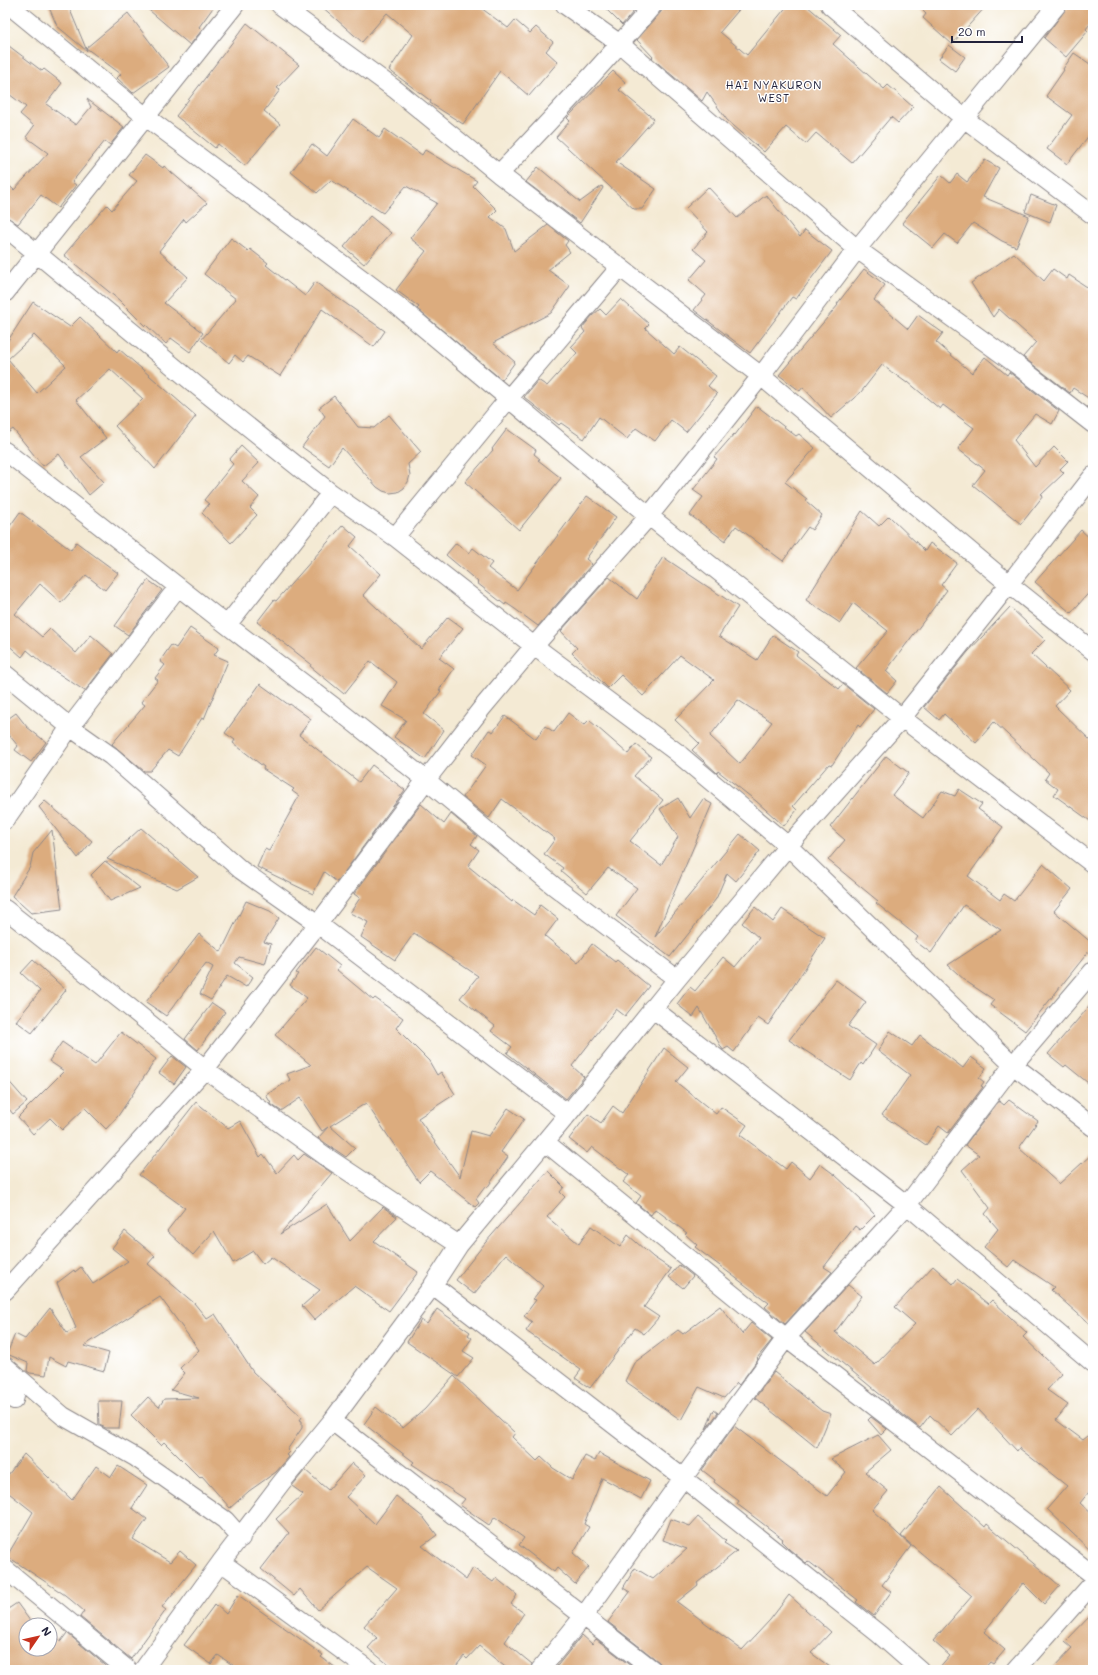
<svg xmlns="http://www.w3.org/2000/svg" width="1098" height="1675" font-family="Mali,sans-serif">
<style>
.building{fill:#dcac7e;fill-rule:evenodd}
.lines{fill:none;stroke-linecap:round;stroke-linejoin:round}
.street-casing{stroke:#8b8688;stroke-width:20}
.street{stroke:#fff;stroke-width:18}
.labels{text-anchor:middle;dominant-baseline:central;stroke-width:3;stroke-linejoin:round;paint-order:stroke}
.neighbourhood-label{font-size:11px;letter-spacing:1px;fill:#22223b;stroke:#fff}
</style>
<rect width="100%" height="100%" fill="#fff"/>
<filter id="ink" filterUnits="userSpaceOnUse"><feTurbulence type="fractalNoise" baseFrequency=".025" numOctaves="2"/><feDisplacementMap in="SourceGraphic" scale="8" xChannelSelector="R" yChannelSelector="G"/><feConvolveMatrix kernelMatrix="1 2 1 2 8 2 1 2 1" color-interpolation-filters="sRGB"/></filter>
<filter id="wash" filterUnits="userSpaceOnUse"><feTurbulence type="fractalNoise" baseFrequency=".012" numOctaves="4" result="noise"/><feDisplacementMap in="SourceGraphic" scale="16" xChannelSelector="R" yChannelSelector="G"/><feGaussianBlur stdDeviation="0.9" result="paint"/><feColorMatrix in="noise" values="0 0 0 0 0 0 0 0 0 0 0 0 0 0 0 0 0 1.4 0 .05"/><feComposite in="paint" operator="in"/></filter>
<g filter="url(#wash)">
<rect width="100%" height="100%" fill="#f4ead4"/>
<g id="blocks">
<path class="building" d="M48 5H68L87 51 57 26Z
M143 5H215L199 27 202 30 190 45Z
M320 5H477L508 28 515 20 530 33 536 27 553 42 546 51 558 62 529 96 500 71 463 124 430 103 431 101 389 70 413 35 387 13 362 42Z
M602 5H639L622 25Z
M663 5H743L720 32 747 55 788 5H806L841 35 833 44 884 89 888 85 913 107 898 123 891 117 852 163 816 133 806 144 786 127 764 152 727 120 707 92 702 101 652 58 653 57 637 40 661 12Z
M917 5H987L952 44 923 18 926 14Z
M1069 5H1093V20L1086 29 1088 31 1066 57 1044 38Z
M128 13 169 67 133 93 117 78 121 74 86 48Z
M247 23 299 65 277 88 280 90 264 111 280 124 245 166 218 144 215 148 176 116Z
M5 43 42 71 44 69 62 83 46 104 76 125 91 107 87 99 124 127 110 145 105 141 72 182 76 185 58 208 41 195 18 224 5 216V182L14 190 48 153 26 137 34 126 20 114 26 107 5 91Z
M949 45 965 57 955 71 939 59Z
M1074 53 1093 66V130L1067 164 1047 149 1072 115 1046 96 1064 70 1063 69Z
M613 71 626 83 619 90 654 119 616 162 656 189 642 209H634L556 137 570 121 567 118Z
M353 119 379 138 385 129 422 155 425 150 477 181 473 186 497 210 490 217 506 229 514 251 548 225 568 241 565 245 570 252 548 270 570 286 551 313 493 343 515 362 502 380 417 309 419 307 396 290 426 251 410 238 437 203 406 186 383 213 331 180 317 193 291 172 312 144 327 156Z
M145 155 163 168 164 166 207 203 186 222 184 219 159 251 188 277 164 303 203 333 190 352 171 338 166 344 146 325 145 326 119 300 64 255 107 205 112 210 137 181 129 175Z
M985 160 999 168 983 197 1029 216 1016 247 1002 241 973 223 957 243 945 234 933 248 902 223 941 175 950 183 957 174 967 182Z
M538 167 580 202 602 186 603 188 580 223 526 182Z
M708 187 737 218 766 195 800 237 805 230 832 251 796 299 792 297 750 353 694 310 706 295 689 280 706 260 693 249 708 232 686 208Z
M1031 195 1056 205 1050 222 1025 212Z
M370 216 391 233 364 264 344 247Z
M231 238 248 251 250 249 268 263 266 265 305 296 315 282 385 331 374 347 322 309 280 376 248 356 243 362 235 355 229 363 201 340 236 299 204 274Z
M1014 253 1044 281 1053 269 1067 279 1069 275 1093 291V401L1073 388 1070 393 1023 357 1036 342 999 309 993 317 971 283Z
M864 269 885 285 874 300 908 329 918 315 943 333 936 342 972 373 985 357 1007 375 1009 372 1059 411 1052 424 1035 414 1014 440 1035 467 1054 447 1068 461 1060 469 1064 473 1041 495 1043 496 1021 524 973 485 985 470 958 449 974 428 943 405 940 409 908 382 907 383 882 365 861 392 831 418 803 387 800 391 779 375 838 305 837 304Z
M621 299 649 324 645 328 674 354 680 347 716 376 708 386 717 394 686 432 671 420 655 441 636 428 627 439 599 417 584 439 561 423 559 425 524 397 538 380 547 386 577 353 571 347 585 332 582 328 592 316 600 309 606 315Z
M33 302 70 327 80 317 117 352 119 349 196 416 155 469 115 426 143 399 110 369 76 400 106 438 81 457 104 482 89 495 59 454 43 466 13 429 5 435V345ZM34 335 66 366 37 393 8 359Z
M334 396 358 427 374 428 389 415 421 452 408 464 410 475 408 482 404 488 398 492 390 493 383 491 377 487 342 448 329 466 302 447 325 416 319 408Z
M757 406 796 436 799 434 815 448 785 482 807 499 806 501 822 515 812 530 808 527 783 561 736 526 725 541 690 515 703 497 693 490 717 459 714 457 734 434 735 435Z
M507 429 536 450 534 454 540 459 538 460 561 478 519 530 465 482 493 450 492 449Z
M241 446 259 463 242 481 259 497 250 508 257 515 231 543 202 513 209 504 204 500 233 464 229 460Z
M587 496 616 517 586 559 592 564 538 626 515 609 506 603 505 605 477 583 478 582 446 555 456 543 469 553 473 548 492 563 488 568 517 590Z
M862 511 879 526 889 516 925 551 930 543 957 563 941 585 947 590 886 671 897 681 887 693 856 668 888 631 853 603 840 623 806 600Z
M20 512 71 550 76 542 118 573 105 590 86 575 61 603 40 584 15 614 42 637 50 629 76 653 91 635 113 654 85 691 41 662 27 650 22 657 5 642V533Z
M343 525 357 537 350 546 381 574 363 595 421 649 448 617 463 628 439 658 454 669 439 690 441 691 424 714 444 730 425 759 394 737 406 720 382 706 397 682 370 661 344 694 310 666 311 664 257 622 274 600 276 601Z
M1081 530 1093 541V588L1071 613 1035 582Z
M663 557 738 607 719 636 757 660 773 635 798 652 796 655 839 689 843 684 874 709 860 727 858 725 832 765 829 764 793 806 797 810 784 826 756 801 718 771 717 773 692 750 699 743 675 720 714 680 680 655 643 696 621 675 608 688 572 653 577 648 561 631 609 577 637 599ZM738 700 772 722 740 764 710 736Z
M148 580 162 590 128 635 115 626Z
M1010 607 1045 640 1031 654 1070 690 1055 706 1093 743V823L1054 795 1058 789 1045 779 1049 773 994 722 976 743 944 714 939 720 924 707 968 652Z
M190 628 219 648 214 655 228 661 204 719 202 718 178 756 168 750 150 771H144L112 744 145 705 141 702 158 680 155 678 165 665 160 661 171 645 176 648Z
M260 684 289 705 290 704 311 719 299 735 359 782 372 765 405 790 337 882 324 872 313 894 257 867 265 849 269 851 299 796 292 791 294 789 263 769 264 767 233 743 235 740 225 733Z
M16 713 27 727 46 742 31 762 15 750 18 746 5 730V721Z
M568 713 584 725 589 720 628 754 636 744 651 757 634 776 663 800 630 841 661 865 678 837 660 809 678 798 690 818 703 799 712 804 655 937 740 834 760 851 736 881 727 873 716 899 670 957 616 916 637 888 608 868 587 893 561 871 563 868 544 854 555 839 502 799 489 818 463 797 486 765 472 755 489 730 493 732 505 716 536 739 545 726 554 732Z
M886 756 909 773 892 795 923 818 942 791 955 796 959 789 982 804 978 809 1003 827 968 876 1000 900 1004 894 1014 901 1043 864 1072 889 1054 911 1093 944V946L1025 1031 990 1005 994 1000 967 982 948 965 1001 930 964 905 931 953 915 941 918 937 876 903 878 901 828 860 845 840 830 827Z
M45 801 92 841 78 858 39 807Z
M421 804 444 824 451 814 477 836 471 844 479 850 468 866 512 902 513 900 534 915 540 905 558 919 545 936 578 963 592 944 615 962 617 960 649 986 625 1016 616 1009 572 1066 584 1077 566 1099 507 1053 512 1047 491 1031 495 1026 460 998 478 976 414 933 395 960 361 937 368 922 350 913 360 898 354 894Z
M141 828 198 877 177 889 107 859Z
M52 830 62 909 31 913 12 896 30 867 33 853Z
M105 861 140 888 110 901 91 875Z
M246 901 270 911 279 918 264 942 271 944 265 964 239 957 235 963 253 977 246 987 227 976 211 1000 200 994 213 967 206 963 166 1016 146 1002 199 934 221 952Z
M755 907 773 922 782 909 825 938 768 1025 758 1018 734 1052 728 1047 723 1050 699 1008 693 1017 677 1004 690 987 695 991 723 957 735 967 759 938 742 923Z
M316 947 340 966 337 970 373 1000 375 998 403 1018 396 1028 429 1061 437 1075 441 1072 455 1094 418 1118 460 1177 471 1131 489 1136 508 1108 524 1119 501 1152 508 1157 487 1188 485 1187 476 1199 479 1203 475 1207 430 1171 419 1182 366 1103 330 1126 355 1148 346 1157 318 1138 328 1127 322 1131 300 1098 281 1111 272 1105 266 1095 290 1080 287 1074 311 1065 275 1035 307 998 290 985 298 974 296 973Z
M33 960 66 990 32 1033 16 1021 40 991 21 973Z
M836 980 866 1002 848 1026 876 1045 863 1065 861 1063 850 1080 789 1040Z
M1093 1002V1087L1066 1065 1064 1067 1048 1054Z
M212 1003 225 1012 198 1050 185 1039Z
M890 1031 912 1046 920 1035 963 1068 971 1057 986 1068 979 1078 984 1082 981 1086 983 1087 948 1133 939 1126 926 1145 882 1115 910 1075 878 1051Z
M121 1032 156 1059 118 1116 106 1129 85 1108 62 1130 50 1118 33 1134 18 1117 64 1071 49 1061 62 1042 95 1065Z
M664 1048 688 1067 676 1082 716 1114 721 1107 747 1125 740 1135 786 1169 791 1162 810 1178 820 1164 835 1175 861 1199V1200L875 1215 860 1230 855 1226 824 1267 832 1272 785 1324 765 1307 769 1303 695 1247 697 1245 685 1234 687 1233 655 1209 651 1215 636 1203 641 1196 623 1182 629 1175 592 1147 587 1153 569 1139 588 1114 601 1123 613 1106 622 1113Z
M172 1056 186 1067 174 1084 159 1073Z
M5 1077 27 1102 13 1114 5 1104Z
M1009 1100 1038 1121 1019 1148 1059 1184 1093 1153V1327L1051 1290 1054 1287 1014 1260 1008 1267 984 1247 998 1229 985 1214 990 1208 962 1170 979 1155 965 1145 999 1101 1004 1105Z
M196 1102 228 1128 240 1121 260 1157 263 1154 277 1173 294 1155 298 1160 304 1154 332 1173 280 1234 327 1204 350 1241 383 1207 397 1217 374 1241 418 1272 389 1311 354 1286 314 1320 302 1306 320 1290 271 1257 263 1264 253 1251 233 1263 214 1231 193 1255 167 1231 185 1208 139 1175Z
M548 1171 564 1187 560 1192 565 1197 547 1217 579 1244 591 1226 620 1247 628 1235 653 1257 671 1269 644 1307 659 1317 644 1334 635 1328 590 1388 575 1378 581 1370 526 1331 532 1322 524 1316 536 1300 533 1299 543 1286 506 1254 505 1255 474 1294 456 1280 485 1243Z
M125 1231 155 1256 148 1264 194 1303 207 1319 215 1314 253 1372 302 1417 300 1420 302 1421V1428L287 1450 289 1452 286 1455 289 1457 276 1472 249 1491 230 1508 202 1476 200 1478 164 1442 161 1445 131 1415 148 1397 159 1407 164 1399 199 1398 171 1390 185 1373 180 1368 199 1350 160 1297 84 1346 109 1353 104 1371 68 1361 66 1366 49 1357 46 1375 30 1373 27 1371 28 1363 7 1354 15 1334 25 1339 50 1308 67 1333 76 1328 57 1283 74 1270 75 1272 81 1267 93 1284 128 1261 112 1248Z
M679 1265 693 1276 683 1288 669 1277Z
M933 1266 953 1284 957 1279 988 1304 992 1300 1027 1333 1023 1337 1062 1374 1047 1390 1068 1405 1056 1420 1083 1440 1093 1432V1487L1080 1503 1093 1515V1553L1047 1509 1067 1486 1019 1448 1017 1451 978 1409 952 1436 930 1415 920 1428 888 1403 889 1402 805 1332 848 1285 862 1296 835 1332 875 1365 915 1324 895 1307Z
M720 1306 742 1334 751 1323 772 1340 757 1358 758 1359 739 1385 737 1383 724 1398 699 1387 681 1420 625 1381 634 1363 678 1330 683 1334Z
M437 1309 470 1332 468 1335 472 1338 463 1351 474 1358 458 1377 407 1342 421 1320 427 1324Z
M774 1372 822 1411 831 1414 817 1448 755 1398Z
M454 1376 515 1433 512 1437 537 1461 541 1457 553 1468 572 1480 585 1456 595 1461 599 1453 650 1481 641 1499 602 1478 584 1524 589 1527 573 1553 589 1567 575 1584 557 1568 554 1572 519 1545 524 1538 495 1517 489 1525 460 1505 465 1499 412 1464 414 1462 364 1424 376 1407 403 1428 425 1409Z
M98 1401H122L119 1428H106L99 1425Z
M714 1410 718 1413 706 1429Z
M871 1417 887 1429 881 1435 868 1420Z
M734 1426 827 1496 846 1472 831 1459 878 1435 891 1450 865 1472 888 1491 872 1510 911 1546 882 1585 891 1592 874 1616 856 1602 858 1600 808 1561 806 1563 789 1549 781 1541 783 1539 737 1504 739 1501 714 1482 715 1480 702 1470Z
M24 1454 72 1500 96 1466 111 1477 118 1466 147 1485 132 1508 147 1519 133 1539 170 1562 180 1551 196 1565 162 1607 166 1610 131 1659 80 1617 84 1611 65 1595 7 1556 33 1512 5 1490V1479Z
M352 1463 366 1475 346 1497 375 1524 396 1496 424 1518 437 1535 422 1546 466 1580 473 1568 493 1582 496 1578 517 1595 511 1604 524 1613 505 1642 532 1664 530 1670H509L479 1646 467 1659 464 1656 453 1670H395L368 1648 377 1638 364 1626 397 1588 367 1567 318 1610 300 1589 294 1596 261 1569 289 1533 276 1519 303 1494 292 1486 305 1470 328 1490Z
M941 1487 985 1527 987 1524 1060 1586 1044 1604 1023 1583 984 1632 1005 1650 993 1664 990 1662 983 1670H938L950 1656 933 1641 972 1596 901 1536Z
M698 1517 726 1541 724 1543 737 1551 697 1583 698 1585 677 1602 742 1650 770 1620 789 1595 831 1632 811 1653 834 1670H663L659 1662 608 1622 630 1592 623 1588 635 1568 653 1579 687 1549 663 1540 671 1519 690 1526Z
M238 1595 323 1655 321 1657 339 1670H240L218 1655 211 1664 184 1645 215 1604 226 1614Z
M17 1603 33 1625H26V1649H50V1634L61 1641 67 1633 111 1670H5V1611Z
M1093 1613V1662L1090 1670H1051L1072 1648 1065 1642Z
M582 1635 592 1644 596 1639 636 1670H554Z"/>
</g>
</g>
<g filter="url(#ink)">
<use href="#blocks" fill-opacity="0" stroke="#8b8688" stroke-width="1"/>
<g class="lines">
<g class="street-casing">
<path id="street" d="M9 5 146 117 398 306 649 516 902 718 1093 864
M280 5 396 90 499 174 761 376 1009 584 1093 651
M565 5 620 44 857 249 1017 365 1093 424
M830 5 965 119 1093 215
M499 174C552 119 604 64 653 5
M5 227 196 385 331 493 395 537 534 646 675 751 788 846 1013 1065 1093 1127
M5 293 235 5
M5 451 227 625 338 710 426 780 554 886 677 979
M395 537 509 398 620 267
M227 625 331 493
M5 674 70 727 111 756 241 870 318 924 568 1114
M5 820 70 727 178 587
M5 909 128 1006 205 1069 328 1158 459 1245
M652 1008 907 1205 1093 1363
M545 1142 786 1338 1093 1575
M433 1285 683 1478 879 1634 920 1670
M5 1291 205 1069 318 924 426 780 482 708 534 646 649 516 761 376 857 249 1057 5
M5 1366 63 1416 135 1457 225 1520 241 1538
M5 1380 10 1384 16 1392 14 1400
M332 1421 653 1670
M221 1562 369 1670
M5 1569 128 1670
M143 1670 221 1562 281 1483 332 1421 433 1285 459 1245 568 1114 677 979 788 846 902 718 1009 584 1093 476
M540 1670 583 1617 683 1478 786 1338 907 1205 1013 1065 1093 971
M1016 1670 1093 1583"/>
</g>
<use href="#street" class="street"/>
</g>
</g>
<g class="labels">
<g class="neighbourhood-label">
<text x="774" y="84">HAI NYAKURON<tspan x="774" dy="13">WEST</tspan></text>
</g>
</g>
<rect width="1098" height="1675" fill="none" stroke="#fff" stroke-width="20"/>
<g transform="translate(38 1637) rotate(56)"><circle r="19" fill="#ffffff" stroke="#a7a7b1"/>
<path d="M0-3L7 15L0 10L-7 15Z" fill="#c8321e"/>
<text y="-6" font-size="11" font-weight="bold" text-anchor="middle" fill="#22223b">N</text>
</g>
<path d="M952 36v6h70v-6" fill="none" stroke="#22223b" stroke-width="2"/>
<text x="958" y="36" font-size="12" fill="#22223b" stroke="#ffffff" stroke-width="3" paint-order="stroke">20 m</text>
</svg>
